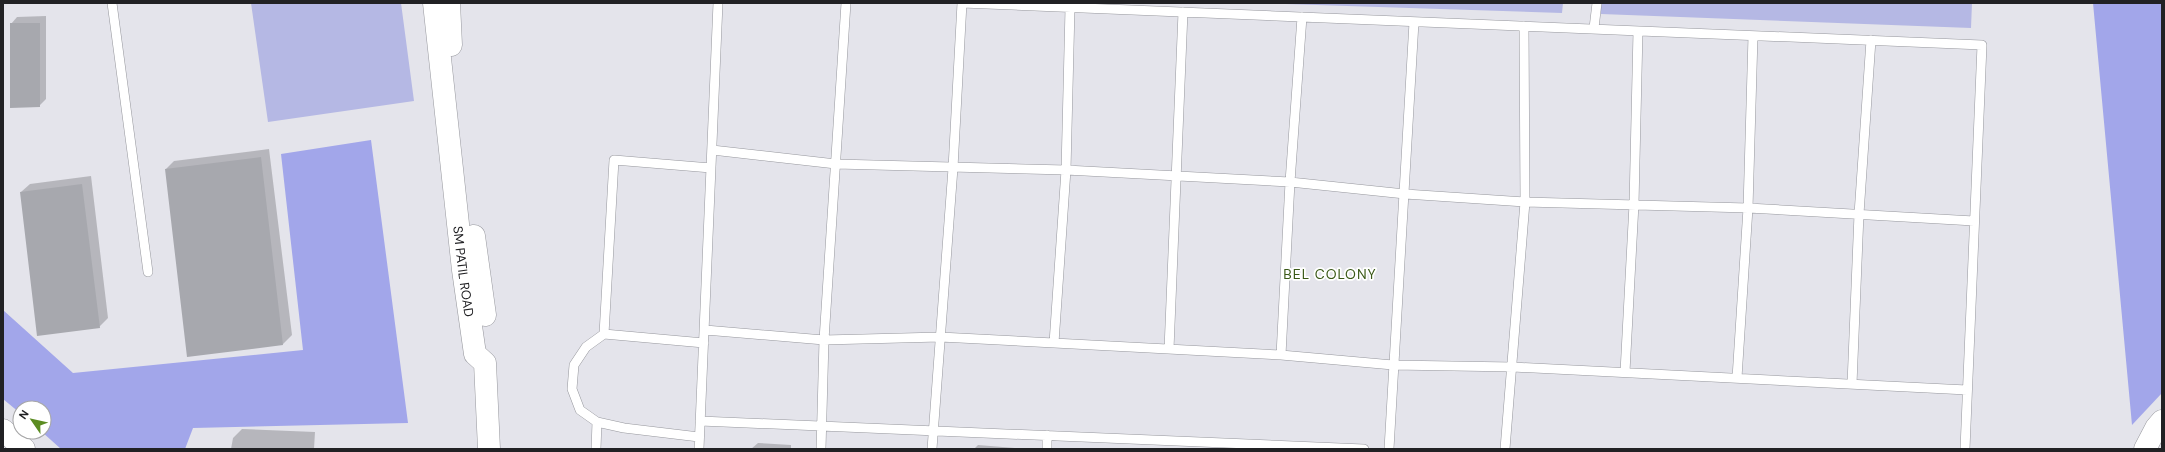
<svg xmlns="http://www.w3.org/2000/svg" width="2165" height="452" font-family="'DM Sans',sans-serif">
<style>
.green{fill:#b5b8e4}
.forest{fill:#a2a6ea}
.shadow{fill:#0003}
.building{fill:#a7a8ae}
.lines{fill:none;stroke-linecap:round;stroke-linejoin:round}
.service-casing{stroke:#96979d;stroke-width:10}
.tertiary-casing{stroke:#96979d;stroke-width:23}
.service{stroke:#fff;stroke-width:9}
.tertiary{stroke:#fff;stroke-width:22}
.labels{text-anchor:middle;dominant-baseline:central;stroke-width:3.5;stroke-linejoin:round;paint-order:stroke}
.street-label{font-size:13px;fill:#212124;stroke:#fff}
.neighbourhood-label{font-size:14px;letter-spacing:1px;fill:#3a5917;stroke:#fff}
</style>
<rect width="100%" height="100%" fill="#e4e4eb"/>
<path class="green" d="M251 3H401L414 101 268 122Z
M1252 3H1563L1562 13Z
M1601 3H1972L1971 28 1601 14Z"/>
<path class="forest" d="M2093 3H2162V393L2132 425Z
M371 140 408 423 193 428 185 449H61L42 432H44V408H20V413L3 399V310L73 373 303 350 281 154Z"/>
<path class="shadow" d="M46 16V99L39 106 11 24 17 17Z
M269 149 292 335 283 344 188 356 166 169 174 161Z
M91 176 108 318 99 327 21 192 30 184Z
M242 429 315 432 314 449H231L233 438Z
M758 443 791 445V449H751Z
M978 445 1027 449H974Z"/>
<path class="building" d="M10 23H40V107L10 108Z
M261 157 283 345 187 357 165 169Z
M82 184 100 328 37 336 20 192Z"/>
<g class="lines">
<g class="service-casing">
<path id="service" d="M112 3 148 272
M1594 28 1597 3
M712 150 836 164 1066 170 1290 182 1405 194 1525 202 1748 208 1974 221
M705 330 824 340 940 337 1281 355 1393 365 1513 367 1967 390
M604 334 614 160 711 168
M1054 343 1066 170 1070 8
M1169 349 1183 12
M1281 355 1290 182 1302 17
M1625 372 1634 204 1638 31
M1737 378 1748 208 1753 36
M1852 384 1859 214 1871 40
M700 421 1364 449
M699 437 624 428 597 422 580 410 572 389 574 365 586 347 604 334 704 343
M596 449 597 422
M699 449 718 3
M821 449 824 340 846 3
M932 449 953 168 962 3 1982 45 1965 449
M1047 449V435
M1389 449 1414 22
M1505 449 1525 202 1524 26"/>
</g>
<g class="tertiary-casing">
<g id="tertiary">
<path id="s1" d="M434 3 463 270 475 354 485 363 489 449"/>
<path d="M449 3 451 45"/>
<path d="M474 236 485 315"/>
<path d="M3 430 24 449"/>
<path d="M2145 449 2156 428 2162 421"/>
</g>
</g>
<use href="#service" class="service"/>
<use href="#tertiary" class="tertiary"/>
</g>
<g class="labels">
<g class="street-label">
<text stroke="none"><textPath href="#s1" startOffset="270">SM PATIL ROAD</textPath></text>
</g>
<g class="neighbourhood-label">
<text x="1330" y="274">BEL COLONY</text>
</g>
</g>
<rect width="2165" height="452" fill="none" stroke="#212124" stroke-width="8"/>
<g transform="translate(32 420) rotate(304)"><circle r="19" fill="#ffffff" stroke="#a6a6a7"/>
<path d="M0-3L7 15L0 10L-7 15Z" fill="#5b8c22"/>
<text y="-6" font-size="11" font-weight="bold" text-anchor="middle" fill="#212124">N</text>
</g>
</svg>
